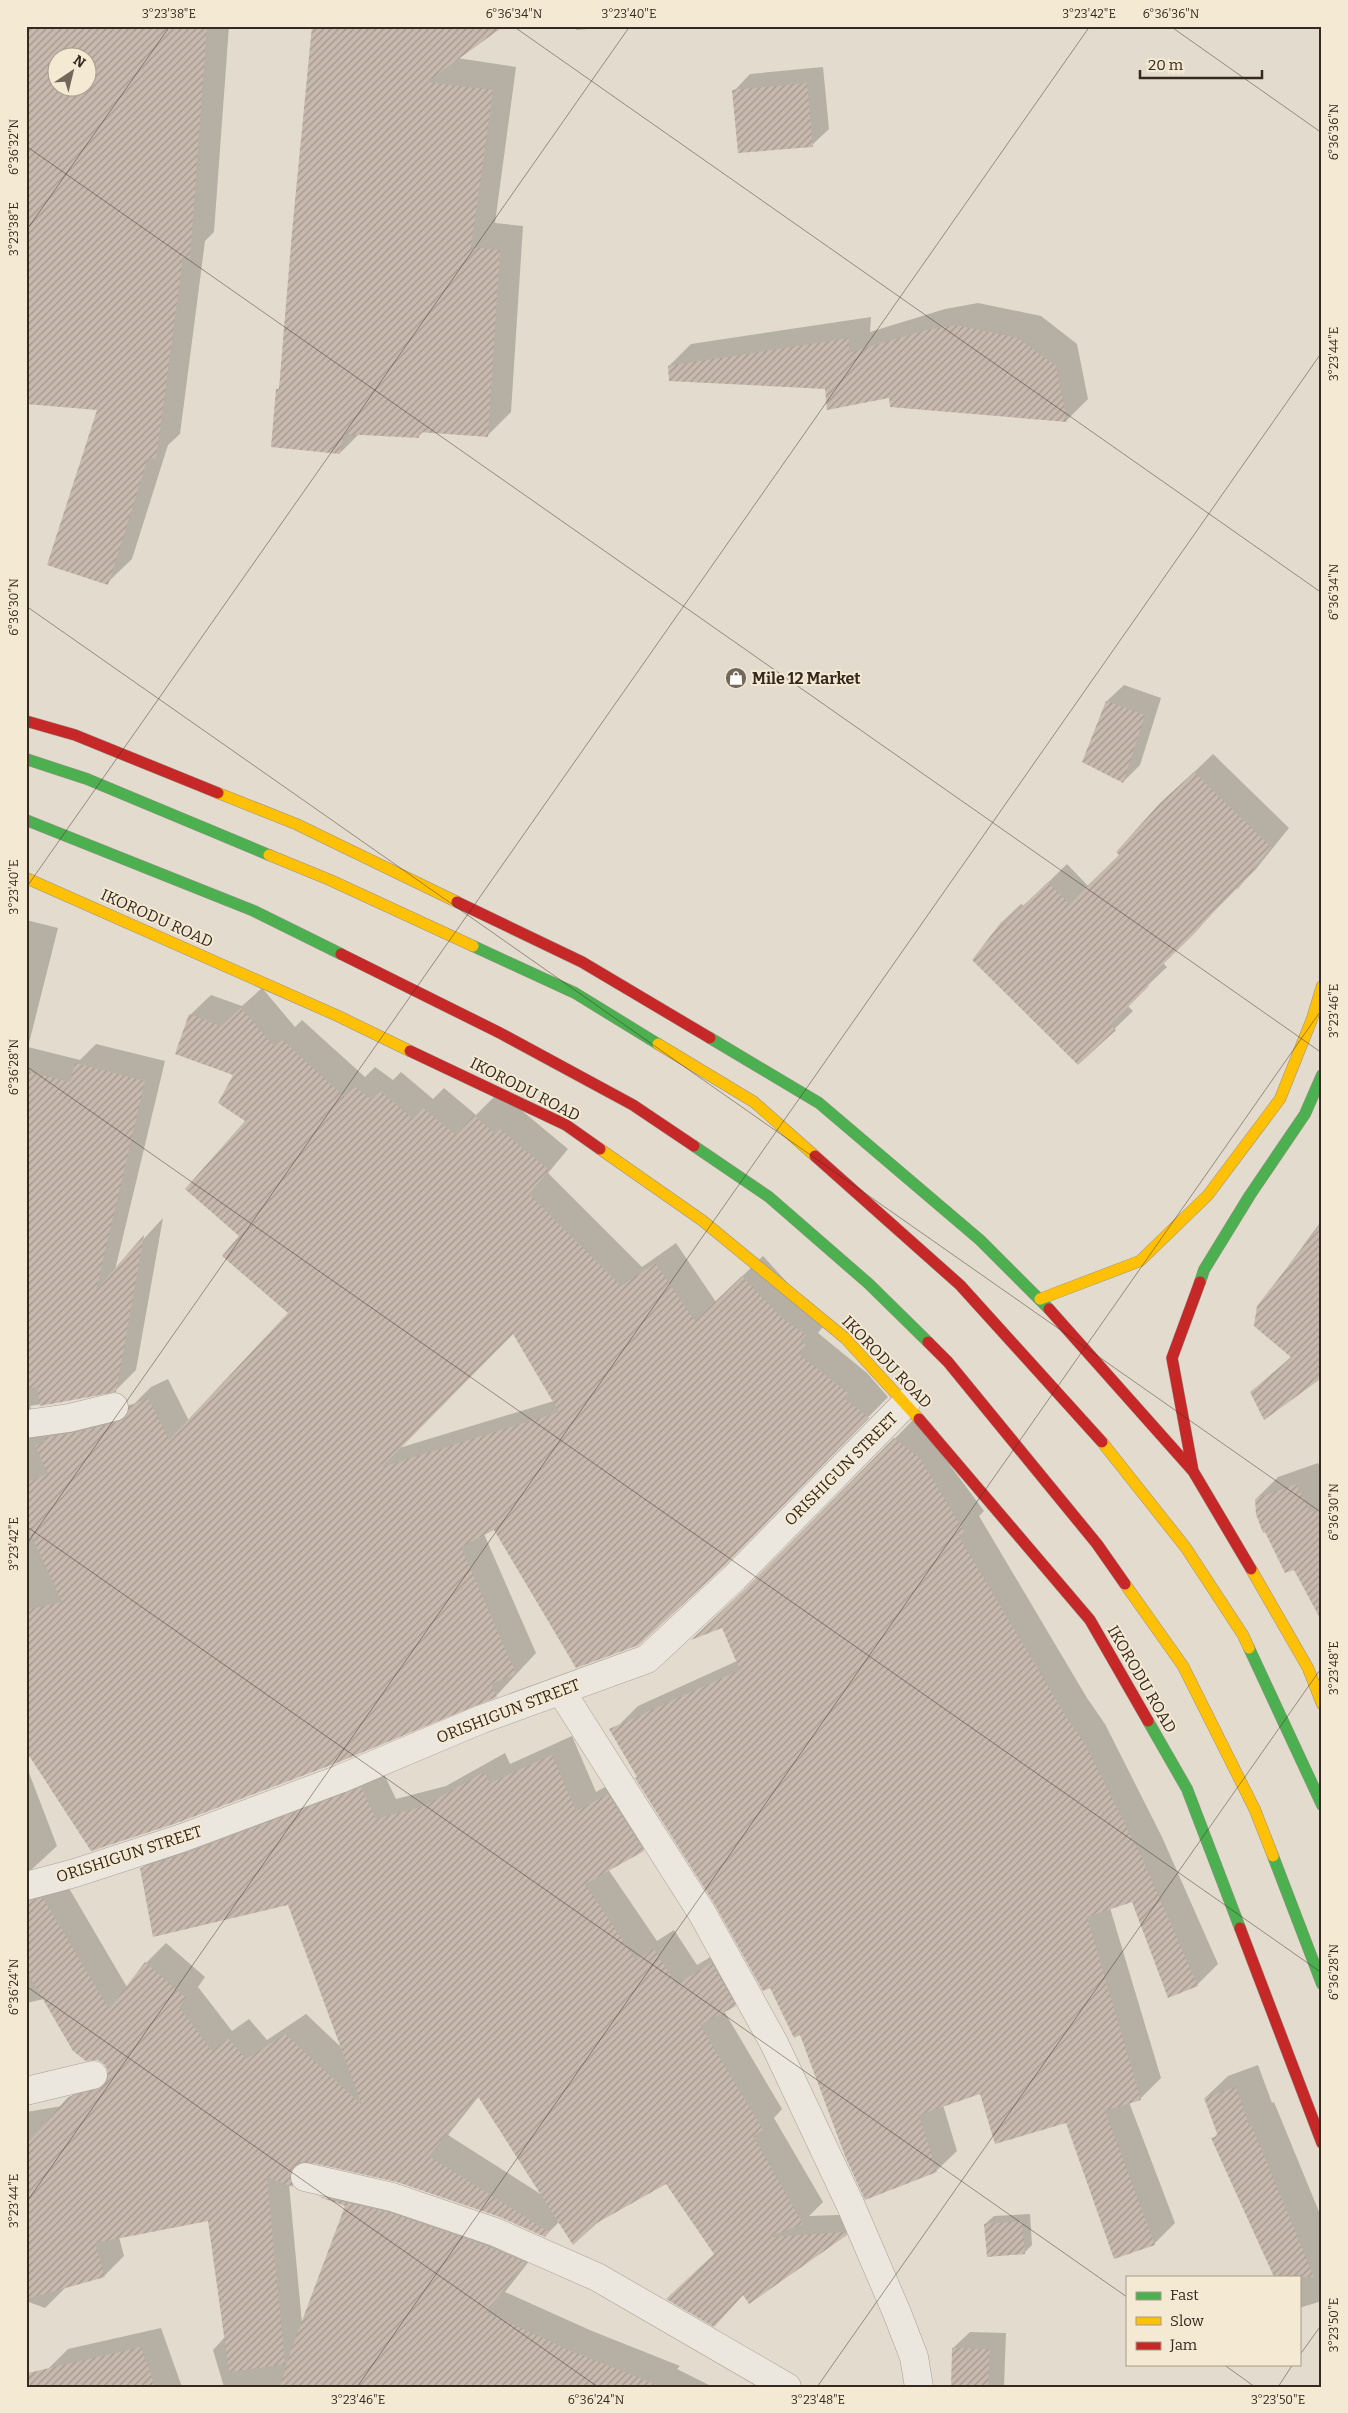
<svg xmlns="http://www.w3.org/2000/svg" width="1348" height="2413" font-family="Bitter,serif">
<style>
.shadow{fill:#0003;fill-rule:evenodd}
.building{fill:url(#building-hatch);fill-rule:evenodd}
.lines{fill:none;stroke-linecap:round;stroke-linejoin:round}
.street-casing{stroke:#a8a095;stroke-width:29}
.fast-casing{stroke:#989086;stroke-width:12}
.slow-casing{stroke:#989086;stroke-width:12}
.jam-casing{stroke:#989086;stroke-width:12}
.street{stroke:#ece7de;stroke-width:28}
.fast{stroke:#4caf50;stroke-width:11}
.slow{stroke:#ffc107;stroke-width:11}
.jam{stroke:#c62828;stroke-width:11}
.ticks{fill:none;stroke:#36291e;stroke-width:1;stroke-opacity:0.45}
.labels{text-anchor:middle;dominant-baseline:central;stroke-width:4;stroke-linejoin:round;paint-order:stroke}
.poi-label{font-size:16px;font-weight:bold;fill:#36291e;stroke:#f4e9d2;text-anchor:start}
.street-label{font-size:16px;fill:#36291e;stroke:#f4e9d2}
.neatline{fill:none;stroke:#36291e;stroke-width:2}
.ticks-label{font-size:12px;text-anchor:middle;fill:#36291e}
</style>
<defs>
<pattern id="building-hatch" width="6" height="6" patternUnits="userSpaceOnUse" patternTransform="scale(1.25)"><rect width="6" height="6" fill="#c7b9ae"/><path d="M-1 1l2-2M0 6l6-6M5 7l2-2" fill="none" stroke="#a2968d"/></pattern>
</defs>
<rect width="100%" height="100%" fill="#e3dbcd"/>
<path class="shadow" d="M26 26H229L214 232 205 241 180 434 168 445 132 559 107 583 99 409ZM58 58H88V88H58Z
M313 26 457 58 516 67 495 223 523 226 511 412 487 436 424 431 418 437 360 433 340 453 278 389 280 386Z
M576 26H623L576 30Z
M823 67 829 129 812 145 734 91 750 74Z
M978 303 1041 316 1077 344 1088 399 1066 421 669 366 691 344 871 317 870 332 945 309Z
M1124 685 1161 698 1140 765 1123 782 1083 762 1107 701Z
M1213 754 1289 828 1256 869 1163 963 1167 967 1127 1005 1133 1011 1078 1064 1002 922 1021 904 1024 906 1067 864 1088 886 1121 854 1161 804Z
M26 920 58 928 28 1047 80 1060 96 1044 165 1061 115 1270 163 1218 136 1370 115 1391 30 1406 33 1413 92 1414 134 1404 151 1387 168 1379 189 1421 290 1313 241 1236 246 1121 235 1074 190 1015 211 995 242 1006 262 988 295 1027 302 1020 365 1077 375 1067 393 1080 401 1072 433 1099 444 1088 476 1115 495 1096 521 1110 568 1149 548 1173 642 1267 676 1243 716 1302 763 1256 825 1324 818 1333 867 1373 888 1397 722 1566 494 1529 484 1534 536 1653 496 1696 26 1748ZM514 1333 554 1401 399 1448Z
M1322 1220V1376L1251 1392 1292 1356 1259 1306Z
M915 1418 984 1511 979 1516 1087 1698 1105 1724 1162 1837 1218 1964 1197 1985 1133 1900 1110 1908 1161 2078 1140 2099 1129 2102 1175 2223 1154 2244 1067 2121 981 2092 943 2105 957 2151 936 2171 801 2034 716 1904 638 1777 617 1727 638 1706 737 1661 723 1626 696 1636 763 1573Z
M1318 1463 1322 1471V1613L1256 1499 1278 1477Z
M572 1736 596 1792 628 1774 663 1830 643 1850 608 1869 657 1941 674 1930 697 1965 732 1944 755 1985 735 2005 724 2011 782 2109 774 2118 823 2202 809 2216 866 2214 846 2234 744 2294 714 2325 715 2254 666 2183 559 2222 545 2236 500 2216 397 2181 312 2161 313 2166 293 2185 289 2184 302 2323 346 2205 320 2195 339 2176 544 2242 505 2292 592 2331 680 2366 677 2369 713 2387H224L213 2350 225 2337 209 2219 119 2237 124 2256 104 2276 65 2288 45 2308 26 2301V2112L62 2106 89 2077 110 2072 106 2064 44 1999 26 2003V1765L57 1846 31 1870 35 1877 63 1878 127 1987 146 1963 166 1943 205 1977 198 1987 232 2031 249 2019 267 2040 306 2014 342 2048 289 1903 141 1869 161 1848 381 1768 396 1799 446 1786 505 1753 510 1764ZM479 2096 542 2195 448 2135Z
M1258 2065 1272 2103 1274 2102 1322 2219V2301L1299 2308V2277L1213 2139 1218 2133 1205 2098 1228 2076Z
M1030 2214 1032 2245 1024 2253 985 2224 994 2216Z
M161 2328 182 2387H52L48 2369 68 2349Z
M970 2332 1006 2333 1004 2387H952L953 2348Z"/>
<path class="building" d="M26 26H207L190 258 183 257 156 459 148 458 108 585 47 565 97 410 26 404ZM58 58H88V88H58Z
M312 26H504L427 82 493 90 471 247 500 250 488 437 419 432V438L343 434 340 454 271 447 276 389H279L292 232Z
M807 83 813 147 738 153 732 90Z
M955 325 1018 338 1056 366 1067 422 890 407 889 398 827 410 825 389 669 381 668 366 849 338V353L922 331Z
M1106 701 1145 715 1123 783 1082 762Z
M1194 772 1271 847 1238 889 1236 887 1194 934 1145 982 1149 986 1110 1025 1116 1030 1078 1065 972 960 1002 921 1004 924 1048 882 1069 904 1119 855 1116 852 1160 803Z
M241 1008 275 1047 281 1039 345 1097 354 1086 372 1100 380 1091 413 1119 423 1108 456 1135 474 1115 495 1134 500 1129 549 1170 529 1194 621 1286 655 1263 695 1321 742 1276 780 1316 806 1335 801 1341 806 1345 799 1354 848 1393 844 1398 869 1418 723 1567 639 1645 576 1668 494 1530 461 1547 516 1674 491 1684 497 1697 334 1764 177 1823 91 1851 26 1751V1610L62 1602 26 1524V1483L48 1473 35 1446 45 1441V1437L73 1433 118 1422 125 1418 129 1406 148 1398 169 1440 288 1313 222 1256 239 1236 185 1189 245 1121 218 1103 233 1075 175 1054 189 1014 221 1026ZM513 1334 559 1412 382 1467Z
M75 1063 145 1081 96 1290 144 1235 116 1392 40 1406 37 1387 26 1389V1071L70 1082Z
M1322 1223V1382L1319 1380 1264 1420 1250 1392 1292 1358 1254 1326 1257 1306Z
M894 1438 920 1458 965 1533 958 1535 1067 1718 1085 1744 1142 1858 1198 1986 1168 1998 1132 1902 1087 1917 1141 2100 1105 2111 1155 2245 1114 2259 1066 2123 995 2144 980 2094 919 2115 937 2172 865 2200 845 2156 800 2035 794 2038 770 1988 763 1991 715 1905 635 1778 637 1777 609 1729 740 1670 722 1628 691 1640 745 1589Z
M1296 1484 1310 1512 1322 1509V1622L1294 1570 1285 1573 1265 1532 1263 1533 1256 1514 1255 1499Z
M552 1755 576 1811 608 1794 644 1851 585 1884 636 1960 654 1949 676 1984 712 1963 736 2006 700 2025 763 2130 753 2136 803 2224 769 2237 845 2232 847 2235 749 2304 743 2295 714 2327 666 2299 714 2254 666 2184 597 2223 573 2245 477 2095 429 2156 549 2232 545 2237 500 2217 397 2182 308 2162H300L293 2167 290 2174 293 2187 267 2177 285 2364 229 2372 208 2221 95 2243 105 2277 26 2299V2145L68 2097 103 2087 108 2080V2072L105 2065 98 2060 86 2061 73 2051 26 1970V1901L43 1898 109 2009 145 1962 186 1998 179 2007 212 2051 228 2038 246 2059 285 2034 362 2105 288 1905 153 1937 140 1868 187 1853 361 1787 376 1819 424 1806 484 1772 490 1783Z
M1236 2087 1249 2125 1251 2124 1314 2277H1274L1211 2138 1218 2136 1204 2098Z
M317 2196 388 2212 489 2247 525 2262 486 2312 571 2351 657 2385V2387H280L290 2353 345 2206Z
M1022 2221 1025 2254 987 2257 984 2224Z
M141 2347 155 2387H30L28 2373Z
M952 2348 990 2349 988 2387H951Z"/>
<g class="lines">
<g class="street-casing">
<path id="street" d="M26 1424 69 1418 114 1407
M561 1691 702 1913 774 2043 851 2206 897 2313 914 2357 919 2387
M26 1886 75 1873 182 1838 340 1779 482 1719 647 1659 734 1578 906 1403
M26 2091 93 2075
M305 2177 392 2197 495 2232 597 2277 787 2387"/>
</g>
<g class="fast-casing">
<path id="fast" d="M26 759 87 779 269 855
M26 820 254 911 341 954
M473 946 575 993 658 1044
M710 1038 819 1103 980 1240 1049 1309
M694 1146 769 1197 869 1284 928 1342
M1200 1282 1204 1270 1250 1195 1305 1114 1322 1075
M1249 1648 1322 1805
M1148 1721 1187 1789 1240 1928
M1273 1856 1322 1984"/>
</g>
<g class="slow-casing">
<path id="slow" d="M218 793 296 824 457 902
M269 855 330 880 473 946
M26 878 338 1016 410 1051
M658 1044 754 1102 815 1156
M600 1149 703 1221 845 1338 919 1419
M1040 1299 1140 1261 1208 1195 1280 1099 1312 1019 1322 986
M1102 1442 1186 1548 1243 1635 1249 1648
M1251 1569 1308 1668 1322 1704
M1125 1584 1183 1666 1255 1810 1273 1856"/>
</g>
<g class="jam-casing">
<path id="jam" d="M26 721 75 735 218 793
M457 902 582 962 710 1038
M341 954 500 1033 633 1105 694 1146
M410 1051 566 1125 600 1149
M815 1156 960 1285 1102 1442
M1049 1309 1193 1471 1251 1569
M928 1342 948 1362 1097 1544 1125 1584
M919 1419 1090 1620 1148 1721
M1193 1471 1172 1358 1200 1282
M1240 1928 1322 2143"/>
</g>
<use href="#street" class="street"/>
<use href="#fast" class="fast"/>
<use href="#slow" class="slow"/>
<use href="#jam" class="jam"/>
</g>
<path class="ticks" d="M513 26 1322 593M1170 26 1322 133M26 146 1322 1053M26 231 170 26M26 606 1322 1513M26 888 630 26M26 1066 1322 1973M26 1526 1127 2297M26 1545 1090 26M26 1986 598 2387M26 2203 1322 352M1299 2356 1322 2324M1223 2364 1255 2387M357 2387 1322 1009M817 2387 1322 1667M1278 2387 1293 2364"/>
<defs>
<g id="shop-disc" transform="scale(1.125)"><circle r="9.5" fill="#73675b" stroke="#f4e9d2"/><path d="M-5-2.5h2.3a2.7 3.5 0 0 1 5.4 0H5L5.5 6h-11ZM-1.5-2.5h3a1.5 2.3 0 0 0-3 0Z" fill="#fff"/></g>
</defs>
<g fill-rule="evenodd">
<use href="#shop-disc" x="736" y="678"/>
</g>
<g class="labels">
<g class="poi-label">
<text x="752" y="678">Mile 12 Market</text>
</g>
<g class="street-label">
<text transform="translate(157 918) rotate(24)">IKORODU ROAD</text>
<text transform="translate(525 1089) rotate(27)">IKORODU ROAD</text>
<text transform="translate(887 1362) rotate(46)">IKORODU ROAD</text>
<text transform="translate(841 1469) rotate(-45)">ORISHIGUN STREET</text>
<text transform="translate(1142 1679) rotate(60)">IKORODU ROAD</text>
<text transform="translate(508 1711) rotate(-21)">ORISHIGUN STREET</text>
<text transform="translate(129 1854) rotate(-18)">ORISHIGUN STREET</text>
</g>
</g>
<rect width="1348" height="2413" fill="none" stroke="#f4e9d2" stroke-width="55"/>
<rect x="1126" y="2276" width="175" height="90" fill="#f4e9d2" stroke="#a89c8a"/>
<rect x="1136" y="2292" width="25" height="8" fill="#4caf50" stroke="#a89c8a"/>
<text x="1170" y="2300" font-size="15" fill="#36291e">Fast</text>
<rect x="1136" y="2317" width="25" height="8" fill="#ffc107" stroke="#a89c8a"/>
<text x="1170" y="2326" font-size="15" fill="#36291e">Slow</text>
<rect x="1136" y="2342" width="25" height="8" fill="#c62828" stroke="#a89c8a"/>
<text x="1170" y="2350" font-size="15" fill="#36291e">Jam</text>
<g transform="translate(72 72) rotate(35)"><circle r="24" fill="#f4e9d2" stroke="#a89c8a"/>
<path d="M0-4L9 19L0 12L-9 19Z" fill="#73675b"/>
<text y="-8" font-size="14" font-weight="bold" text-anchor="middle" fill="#36291e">N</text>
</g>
<path d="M1140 70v8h122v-8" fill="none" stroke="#36291e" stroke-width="2.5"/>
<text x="1148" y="70" font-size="15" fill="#36291e" stroke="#f4e9d2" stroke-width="4" paint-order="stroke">20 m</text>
<rect x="28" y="28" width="1292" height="2358" class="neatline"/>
<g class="ticks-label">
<text x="169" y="18">3°23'38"E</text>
<text x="514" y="18">6°36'34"N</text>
<text x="629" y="18">3°23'40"E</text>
<text x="1089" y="18">3°23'42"E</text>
<text x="1171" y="18">6°36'36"N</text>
<text transform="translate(1334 132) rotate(-90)" y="4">6°36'36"N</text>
<text transform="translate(14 147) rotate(-90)" y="4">6°36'32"N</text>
<text transform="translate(14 229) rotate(-90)" y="4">3°23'38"E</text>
<text transform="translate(1334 354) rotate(-90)" y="4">3°23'44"E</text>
<text transform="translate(1334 592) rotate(-90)" y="4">6°36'34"N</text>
<text transform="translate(14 607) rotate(-90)" y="4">6°36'30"N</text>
<text transform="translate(14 887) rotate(-90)" y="4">3°23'40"E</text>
<text transform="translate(1334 1011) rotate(-90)" y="4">3°23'46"E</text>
<text transform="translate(14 1067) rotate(-90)" y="4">6°36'28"N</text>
<text transform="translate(1334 1512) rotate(-90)" y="4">6°36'30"N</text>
<text transform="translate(14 1544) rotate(-90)" y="4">3°23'42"E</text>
<text transform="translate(1334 1668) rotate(-90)" y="4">3°23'48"E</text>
<text transform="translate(1334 1972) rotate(-90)" y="4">6°36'28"N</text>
<text transform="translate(14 1987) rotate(-90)" y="4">6°36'24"N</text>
<text transform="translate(14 2201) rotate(-90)" y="4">3°23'44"E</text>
<text transform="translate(1334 2325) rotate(-90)" y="4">3°23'50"E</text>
<text x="358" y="2404">3°23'46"E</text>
<text x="596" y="2404">6°36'24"N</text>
<text x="818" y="2404">3°23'48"E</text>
<text x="1278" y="2404">3°23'50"E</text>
</g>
</svg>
